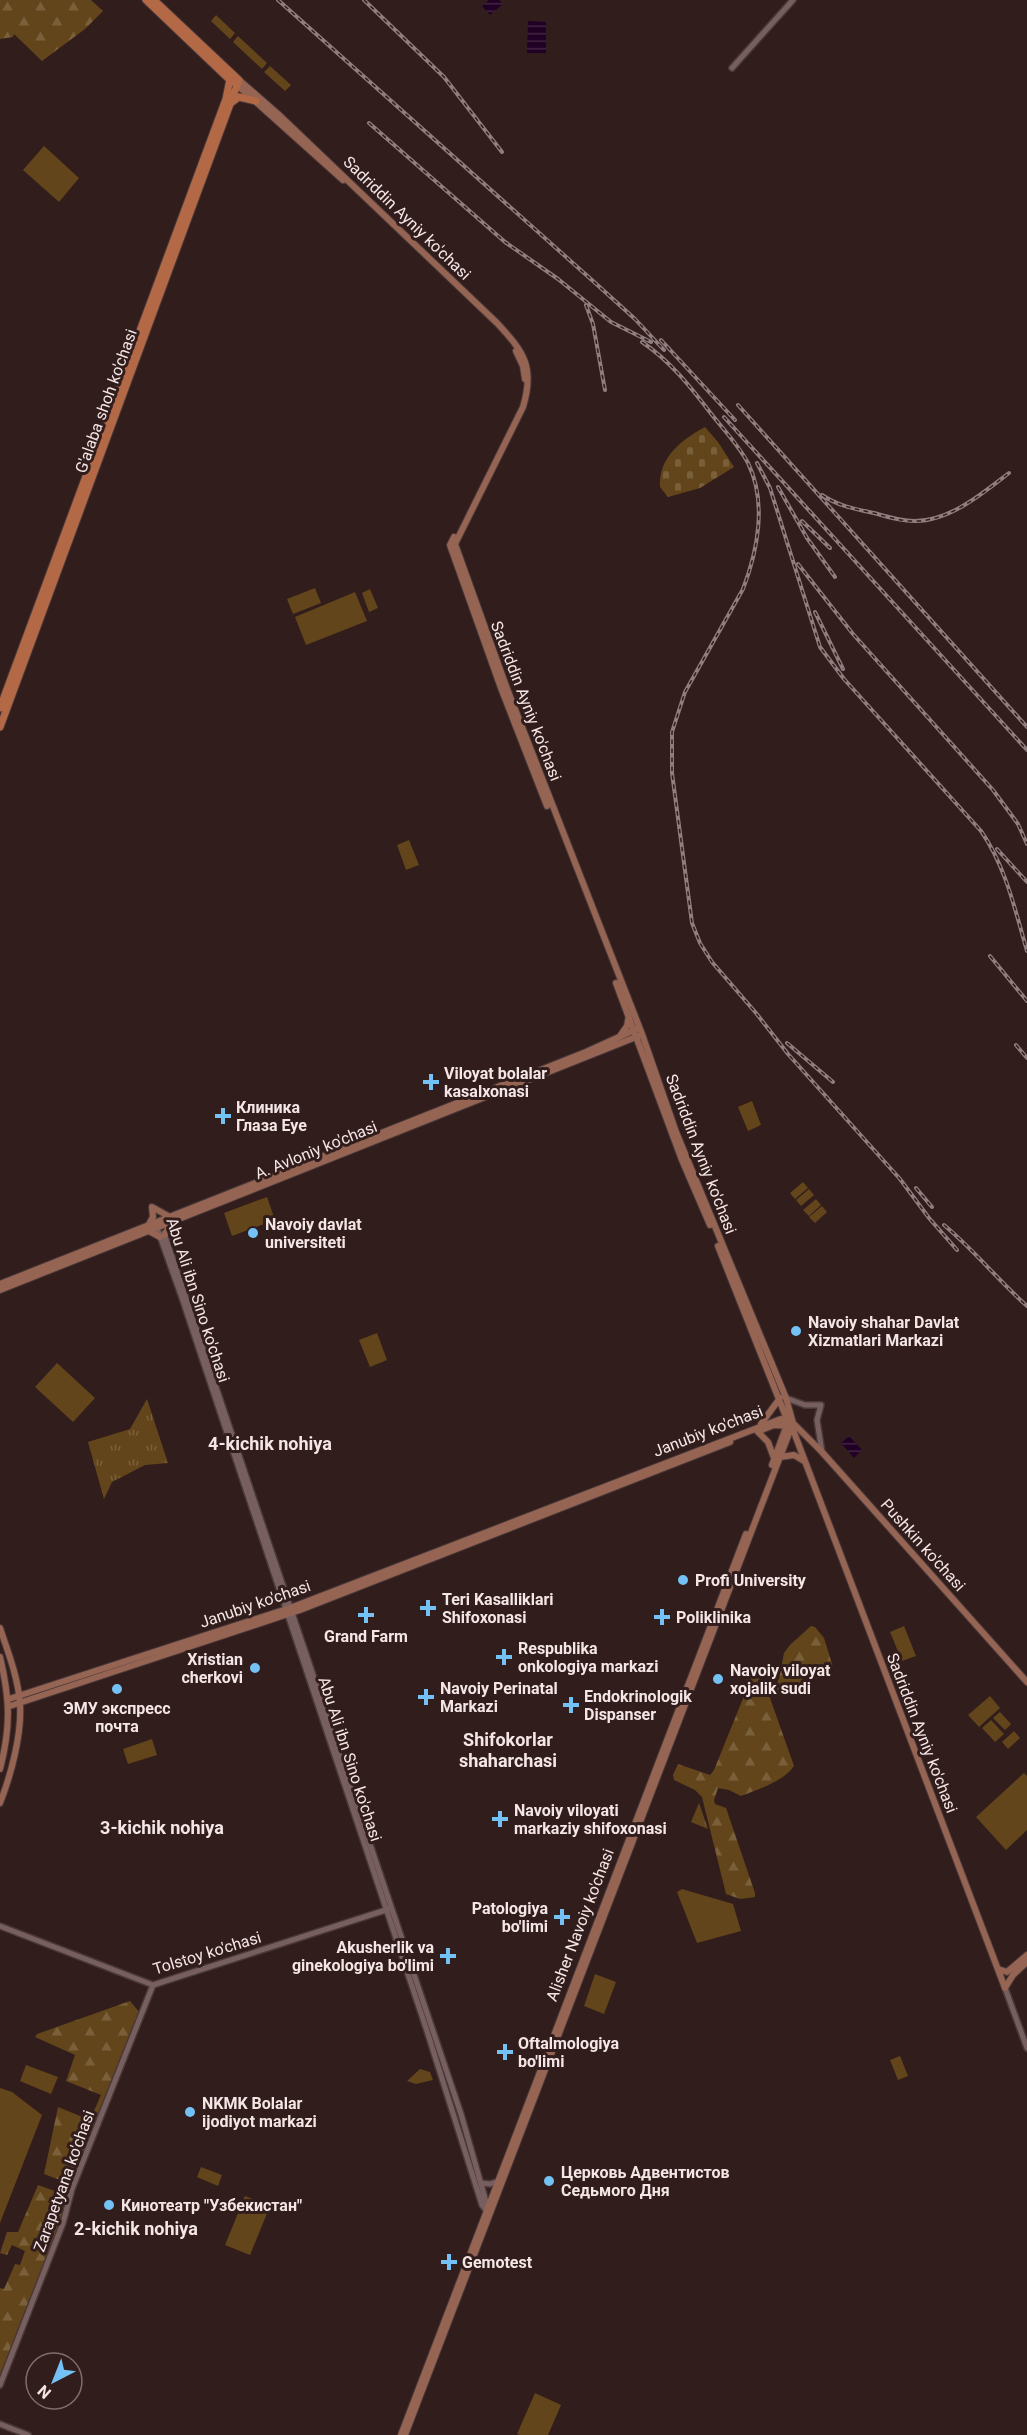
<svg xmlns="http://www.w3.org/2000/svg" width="1027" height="2435" font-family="Roboto,sans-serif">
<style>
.grass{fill:#62451a}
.forest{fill:url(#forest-firs)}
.cemetery{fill:url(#cemetery-stones)}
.park{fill:url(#park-tufts)}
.water{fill:url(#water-rules)}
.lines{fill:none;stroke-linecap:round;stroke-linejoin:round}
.tertiary-casing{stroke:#493838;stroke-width:8}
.secondary-casing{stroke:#493838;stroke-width:8}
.primary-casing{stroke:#493838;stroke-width:9}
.tertiary{stroke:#785f5f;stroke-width:5}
.secondary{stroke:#956453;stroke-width:6}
.primary{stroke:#b36946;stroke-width:7}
.rail-casing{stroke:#907e7e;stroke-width:4}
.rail{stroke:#321d1d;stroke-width:1.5;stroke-dasharray:4.5;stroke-linecap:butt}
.poi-dot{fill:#73c1f5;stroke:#321d1d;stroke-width:2}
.labels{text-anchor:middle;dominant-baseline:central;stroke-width:6;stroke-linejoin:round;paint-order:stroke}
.street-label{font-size:16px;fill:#f5e6e6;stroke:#321d1d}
.poi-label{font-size:16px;font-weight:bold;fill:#f5e6e6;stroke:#321d1d;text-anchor:start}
.neighbourhood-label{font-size:18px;font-weight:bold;fill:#f5e6e6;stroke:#321d1d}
</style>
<defs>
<pattern id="forest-firs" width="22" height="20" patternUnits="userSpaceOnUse" patternTransform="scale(1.5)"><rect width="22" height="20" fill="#62451a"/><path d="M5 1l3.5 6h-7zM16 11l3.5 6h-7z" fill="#79603b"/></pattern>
<pattern id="cemetery-stones" width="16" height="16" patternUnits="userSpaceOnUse" patternTransform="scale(1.5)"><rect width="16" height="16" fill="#62451a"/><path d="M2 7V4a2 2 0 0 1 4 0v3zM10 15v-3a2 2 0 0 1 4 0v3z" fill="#79603b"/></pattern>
<pattern id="park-tufts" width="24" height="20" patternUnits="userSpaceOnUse" patternTransform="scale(1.5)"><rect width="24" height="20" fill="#62451a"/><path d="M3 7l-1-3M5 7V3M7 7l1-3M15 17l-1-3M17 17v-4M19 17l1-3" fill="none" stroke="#79603b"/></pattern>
<pattern id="water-rules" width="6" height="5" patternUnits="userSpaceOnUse" patternTransform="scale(1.5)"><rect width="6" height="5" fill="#200024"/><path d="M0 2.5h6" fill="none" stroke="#412544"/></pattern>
</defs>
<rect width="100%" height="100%" fill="#321d1d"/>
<path class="grass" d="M216 15 235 33 230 39 211 21Z
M238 36 267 63 262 69 233 42Z
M270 66 291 85 285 91 264 72Z
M44 146 79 178 59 202 23 170Z
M315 588 321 603 293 614 287 599Z
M370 589 378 608 369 612 362 593Z
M355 592 367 621 306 645 295 617Z
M409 840 419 865 406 870 397 845Z
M752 1101 761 1125 748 1131 738 1107Z
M803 1182 808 1188 795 1199 790 1193Z
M809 1189 814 1195 801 1206 796 1200Z
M267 1197 275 1220 232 1236 224 1213Z
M816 1199 821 1205 809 1216 803 1210Z
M822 1206 827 1212 815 1223 809 1217Z
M377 1333 387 1360 370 1367 359 1340Z
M57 1363 95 1398 73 1422 35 1387Z
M904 1626 916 1656 902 1661 890 1632Z
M990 1696 1000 1708 979 1727 968 1715Z
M1000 1712 1011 1724 1005 1730 993 1718Z
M991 1720 1004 1734 995 1742 982 1728Z
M1014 1731 1020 1738 1008 1749 1002 1742Z
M152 1739 157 1755 128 1764 123 1749Z
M1024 1773 1027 1776V1830L1006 1850 976 1817Z
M682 1889 733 1904 741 1931 697 1943 677 1892Z
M595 1974 616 1982 604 2014 584 2006Z
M900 2056 908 2076 898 2080 890 2060Z
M26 2065 58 2077 51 2094 20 2081Z
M420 2069 430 2072 433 2080 416 2084 407 2081Z
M0 2088 12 2092 42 2115 0 2223Z
M201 2167 222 2175 218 2186 197 2177Z
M245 2196 270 2206 250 2255 225 2245Z
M535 2393 561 2405 548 2435H520L517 2434Z"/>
<path class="forest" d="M0 0H91L103 11 85 29 42 61 14 34 13 37 0 39Z
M811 1626 815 1627 824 1638 833 1667 828 1673 776 1697 772 1692 779 1679 784 1653 790 1645Z
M753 1676 764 1681 794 1766C783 1782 758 1789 741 1796L729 1790 718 1788 714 1800 715 1804 726 1808 755 1893V1897L740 1899 726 1894 702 1797 695 1790 674 1780 673 1775 678 1764 710 1775 714 1770 744 1696 747 1677Z
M130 2001 140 2013 88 2150 81 2151 68 2183 44 2174 58 2107 90 2120 101 2095 66 2081 75 2055 35 2037 37 2034Z
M38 2185 66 2195 62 2203 65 2211 0 2377V2288L4 2289 15 2264 20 2265 25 2251 12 2245 7 2255 0 2253 7 2232H18Z"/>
<path class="cemetery" d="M705 427 718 442 734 467 700 488 668 497 660 487C658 458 681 440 705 427Z"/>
<path class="park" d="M147 1399 168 1463 145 1465 112 1482 104 1499 88 1442 130 1429Z
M699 1803 708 1829 691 1822Z"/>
<path class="water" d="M489 0H499L503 4 490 15 482 6Z
M528 21 546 22V53H527Z
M849 1436 862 1450 854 1458 841 1443Z"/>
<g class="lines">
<g class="tertiary-casing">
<path id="tertiary" d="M732 68 793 0
M156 1225 182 1298 427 2031 482 2205 489 2214
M164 1233 461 2114 487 2205 490 2208
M786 1398 805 1405H821L817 1420 822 1452
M0 1926 153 1985 389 1909
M1005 1988 1027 2048
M481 2183 490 2184 496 2182
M0 2385 63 2223 72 2189 153 1985
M0 2424 28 2435"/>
</g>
<g class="secondary-casing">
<path id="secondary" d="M239 80 278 114 497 323C524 352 535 367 523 407L455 544 506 686 642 1034 676 1132 786 1398 793 1423 405 2435
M237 85 343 180
M516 351 523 366 525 379
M454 537 450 545 501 688 547 806
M616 983 682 1160 710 1225
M620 1036 627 1026 629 1015
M148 1226 153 1217 152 1207 170 1217
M149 1231 160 1237
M165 1235 171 1222
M718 1246 788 1422 772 1465
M0 1284 586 1052 639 1028
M0 1290 641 1035
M761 1424 780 1398
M792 1427 1005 1988
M757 1431 768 1442 774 1458
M759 1431 774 1425 790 1426
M780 1457 794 1455 804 1461
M0 1628C8 1652 18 1677 20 1704 22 1734 11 1775 0 1803
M0 1657C10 1699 11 1727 0 1769
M9 1699 290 1608 781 1419 793 1423 822 1452 1027 1682
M10 1706 300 1610 730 1442
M998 1969 1007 1972 1027 1955
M1005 1988 1013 1975 1027 1962
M401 2435 746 1534"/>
</g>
<g class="primary-casing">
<path id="primary" d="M146 0 232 82
M231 103 239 97 256 101
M0 708 226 99 230 79 233 75
M0 727 239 80 154 0"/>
</g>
<use href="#tertiary" class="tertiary"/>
<use href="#secondary" class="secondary"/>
<use href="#primary" class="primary"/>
<g class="rail-casing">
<path id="rail" d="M278 0 593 281 635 319 664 350
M364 0 444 77 502 152
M369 123 505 242 558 279 611 322 651 342
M586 305 593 324 605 390
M661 340 735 420
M642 342C670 361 689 385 709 411 722 428 738 444 748 463 767 502 758 550 743 589L685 692 672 732V773L692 923 700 943 712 962 756 1013 788 1054 900 1179 929 1218 957 1250
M738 405 1027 727
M724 417 1027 750
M757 463 770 488 820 647 844 679 981 831C1006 867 1015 910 1027 951
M778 487 807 538 835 577
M822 495C838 506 855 509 874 513 887 517 901 521 915 521 950 521 983 493 1009 473
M802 521 830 548
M798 564 853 634 993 790 1018 824 1027 844
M815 612 843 669
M997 849 1027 882
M990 956 1027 1001
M787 1043 833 1082
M1016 1045 1027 1058
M916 1188 932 1207
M944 1225C974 1250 998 1280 1027 1306"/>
</g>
<use href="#rail" class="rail"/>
</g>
<g class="poi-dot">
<path d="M428 1073h6v6h6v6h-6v6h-6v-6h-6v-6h6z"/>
<path d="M220 1107h6v6h6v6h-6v6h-6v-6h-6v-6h6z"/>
<circle cx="253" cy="1233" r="6"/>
<circle cx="796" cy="1331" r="6"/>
<circle cx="683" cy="1580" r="6"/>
<path d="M425 1599h6v6h6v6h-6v6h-6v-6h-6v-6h6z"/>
<path d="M363 1606h6v6h6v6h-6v6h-6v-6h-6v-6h6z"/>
<path d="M659 1608h6v6h6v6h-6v6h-6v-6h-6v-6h6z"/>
<path d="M501 1648h6v6h6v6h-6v6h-6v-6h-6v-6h6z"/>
<circle cx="255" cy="1668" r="6"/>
<circle cx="718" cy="1679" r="6"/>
<circle cx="117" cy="1689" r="6"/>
<path d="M423 1688h6v6h6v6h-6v6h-6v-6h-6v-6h6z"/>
<path d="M568 1696h6v6h6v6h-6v6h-6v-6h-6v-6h6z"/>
<path d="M497 1810h6v6h6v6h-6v6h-6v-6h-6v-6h6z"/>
<path d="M559 1908h6v6h6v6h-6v6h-6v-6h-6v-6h6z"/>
<path d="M445 1947h6v6h6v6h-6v6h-6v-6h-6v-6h6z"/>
<path d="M502 2043h6v6h6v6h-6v6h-6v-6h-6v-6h6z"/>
<circle cx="190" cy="2112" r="6"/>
<circle cx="549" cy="2181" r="6"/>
<circle cx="109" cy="2205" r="6"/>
<path d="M446 2253h6v6h6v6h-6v6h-6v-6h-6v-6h6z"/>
</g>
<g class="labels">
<g class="street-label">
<text transform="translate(407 218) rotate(44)">Sadriddin Ayniy ko'chasi</text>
<text transform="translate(106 401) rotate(-70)">G'alaba shoh ko'chasi</text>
<text transform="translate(526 701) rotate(69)">Sadriddin Ayniy ko'chasi</text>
<text transform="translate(316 1150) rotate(-22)">A. Avloniy ko'chasi</text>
<text transform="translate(701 1154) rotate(69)">Sadriddin Ayniy ko'chasi</text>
<text transform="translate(198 1300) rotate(72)">Abu Ali ibn Sino ko'chasi</text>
<text transform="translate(708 1431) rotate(-21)">Janubiy ko'chasi</text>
<text transform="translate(923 1545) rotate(48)">Pushkin ko'chasi</text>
<text transform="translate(255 1604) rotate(-19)">Janubiy ko'chasi</text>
<text transform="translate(922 1733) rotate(69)">Sadriddin Ayniy ko'chasi</text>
<text transform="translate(350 1759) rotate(72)">Abu Ali ibn Sino ko'chasi</text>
<text transform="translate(580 1925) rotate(-69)">Alisher Navoiy ko'chasi</text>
<text transform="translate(207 1953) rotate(-17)">Tolstoy ko'chasi</text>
<text transform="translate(64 2181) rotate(-70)">Zarapetyana ko'chasi</text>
</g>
<g class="poi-label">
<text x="444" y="1073">Viloyat bolalar<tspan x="444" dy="18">kasalxonasi</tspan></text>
<text x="236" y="1107">Клиника<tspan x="236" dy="18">Глаза Eye</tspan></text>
<text x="265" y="1224">Navoiy davlat<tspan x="265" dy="18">universiteti</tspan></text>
<text x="808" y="1322">Navoiy shahar Davlat<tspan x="808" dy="18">Xizmatlari Markazi</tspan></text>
<text x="695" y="1580">Profi University</text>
<text x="442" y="1599">Teri Kasalliklari<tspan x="442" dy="18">Shifoxonasi</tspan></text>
<text x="676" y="1617">Poliklinika</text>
<text x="366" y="1636" text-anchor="middle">Grand Farm</text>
<text x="518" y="1648">Respublika<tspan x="518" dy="18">onkologiya markazi</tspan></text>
<text x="243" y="1659" text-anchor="end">Xristian<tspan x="243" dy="18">cherkovi</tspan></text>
<text x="730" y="1670">Navoiy viloyat<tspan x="730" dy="18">xojalik sudi</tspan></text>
<text x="440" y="1688">Navoiy Perinatal<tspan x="440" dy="18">Markazi</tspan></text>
<text x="584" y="1696">Endokrinologik<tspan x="584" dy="18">Dispanser</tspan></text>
<text x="117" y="1708" text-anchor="middle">ЭМУ экспресс<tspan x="117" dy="18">почта</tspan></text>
<text x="514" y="1810">Navoiy viloyati<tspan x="514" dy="18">markaziy shifoxonasi</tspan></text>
<text x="548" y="1908" text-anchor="end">Patologiya<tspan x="548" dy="18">bo'limi</tspan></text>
<text x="434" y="1947" text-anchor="end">Akusherlik va<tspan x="434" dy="18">ginekologiya bo'limi</tspan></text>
<text x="518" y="2043">Oftalmologiya<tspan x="518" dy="18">bo'limi</tspan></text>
<text x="202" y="2103">NKMK Bolalar<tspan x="202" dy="18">ijodiyot markazi</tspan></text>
<text x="561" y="2172">Церковь Адвентистов<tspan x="561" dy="18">Седьмого Дня</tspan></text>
<text x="121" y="2205">Кинотеатр "Узбекистан"</text>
<text x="462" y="2262">Gemotest</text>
</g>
<g class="neighbourhood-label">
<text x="270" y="1443">4-kichik nohiya</text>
<text x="508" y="1739">Shifokorlar<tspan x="508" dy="21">shaharchasi</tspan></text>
<text x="162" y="1827">3-kichik nohiya</text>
<text x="136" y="2228">2-kichik nohiya</text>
</g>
</g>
<g transform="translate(54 2381) rotate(222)"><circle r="28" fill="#321d1d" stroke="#806d6d" stroke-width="1.5"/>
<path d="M0-4.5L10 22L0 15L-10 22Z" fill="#73c1f5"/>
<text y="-9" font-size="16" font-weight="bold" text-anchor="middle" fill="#f5e6e6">N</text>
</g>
</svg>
